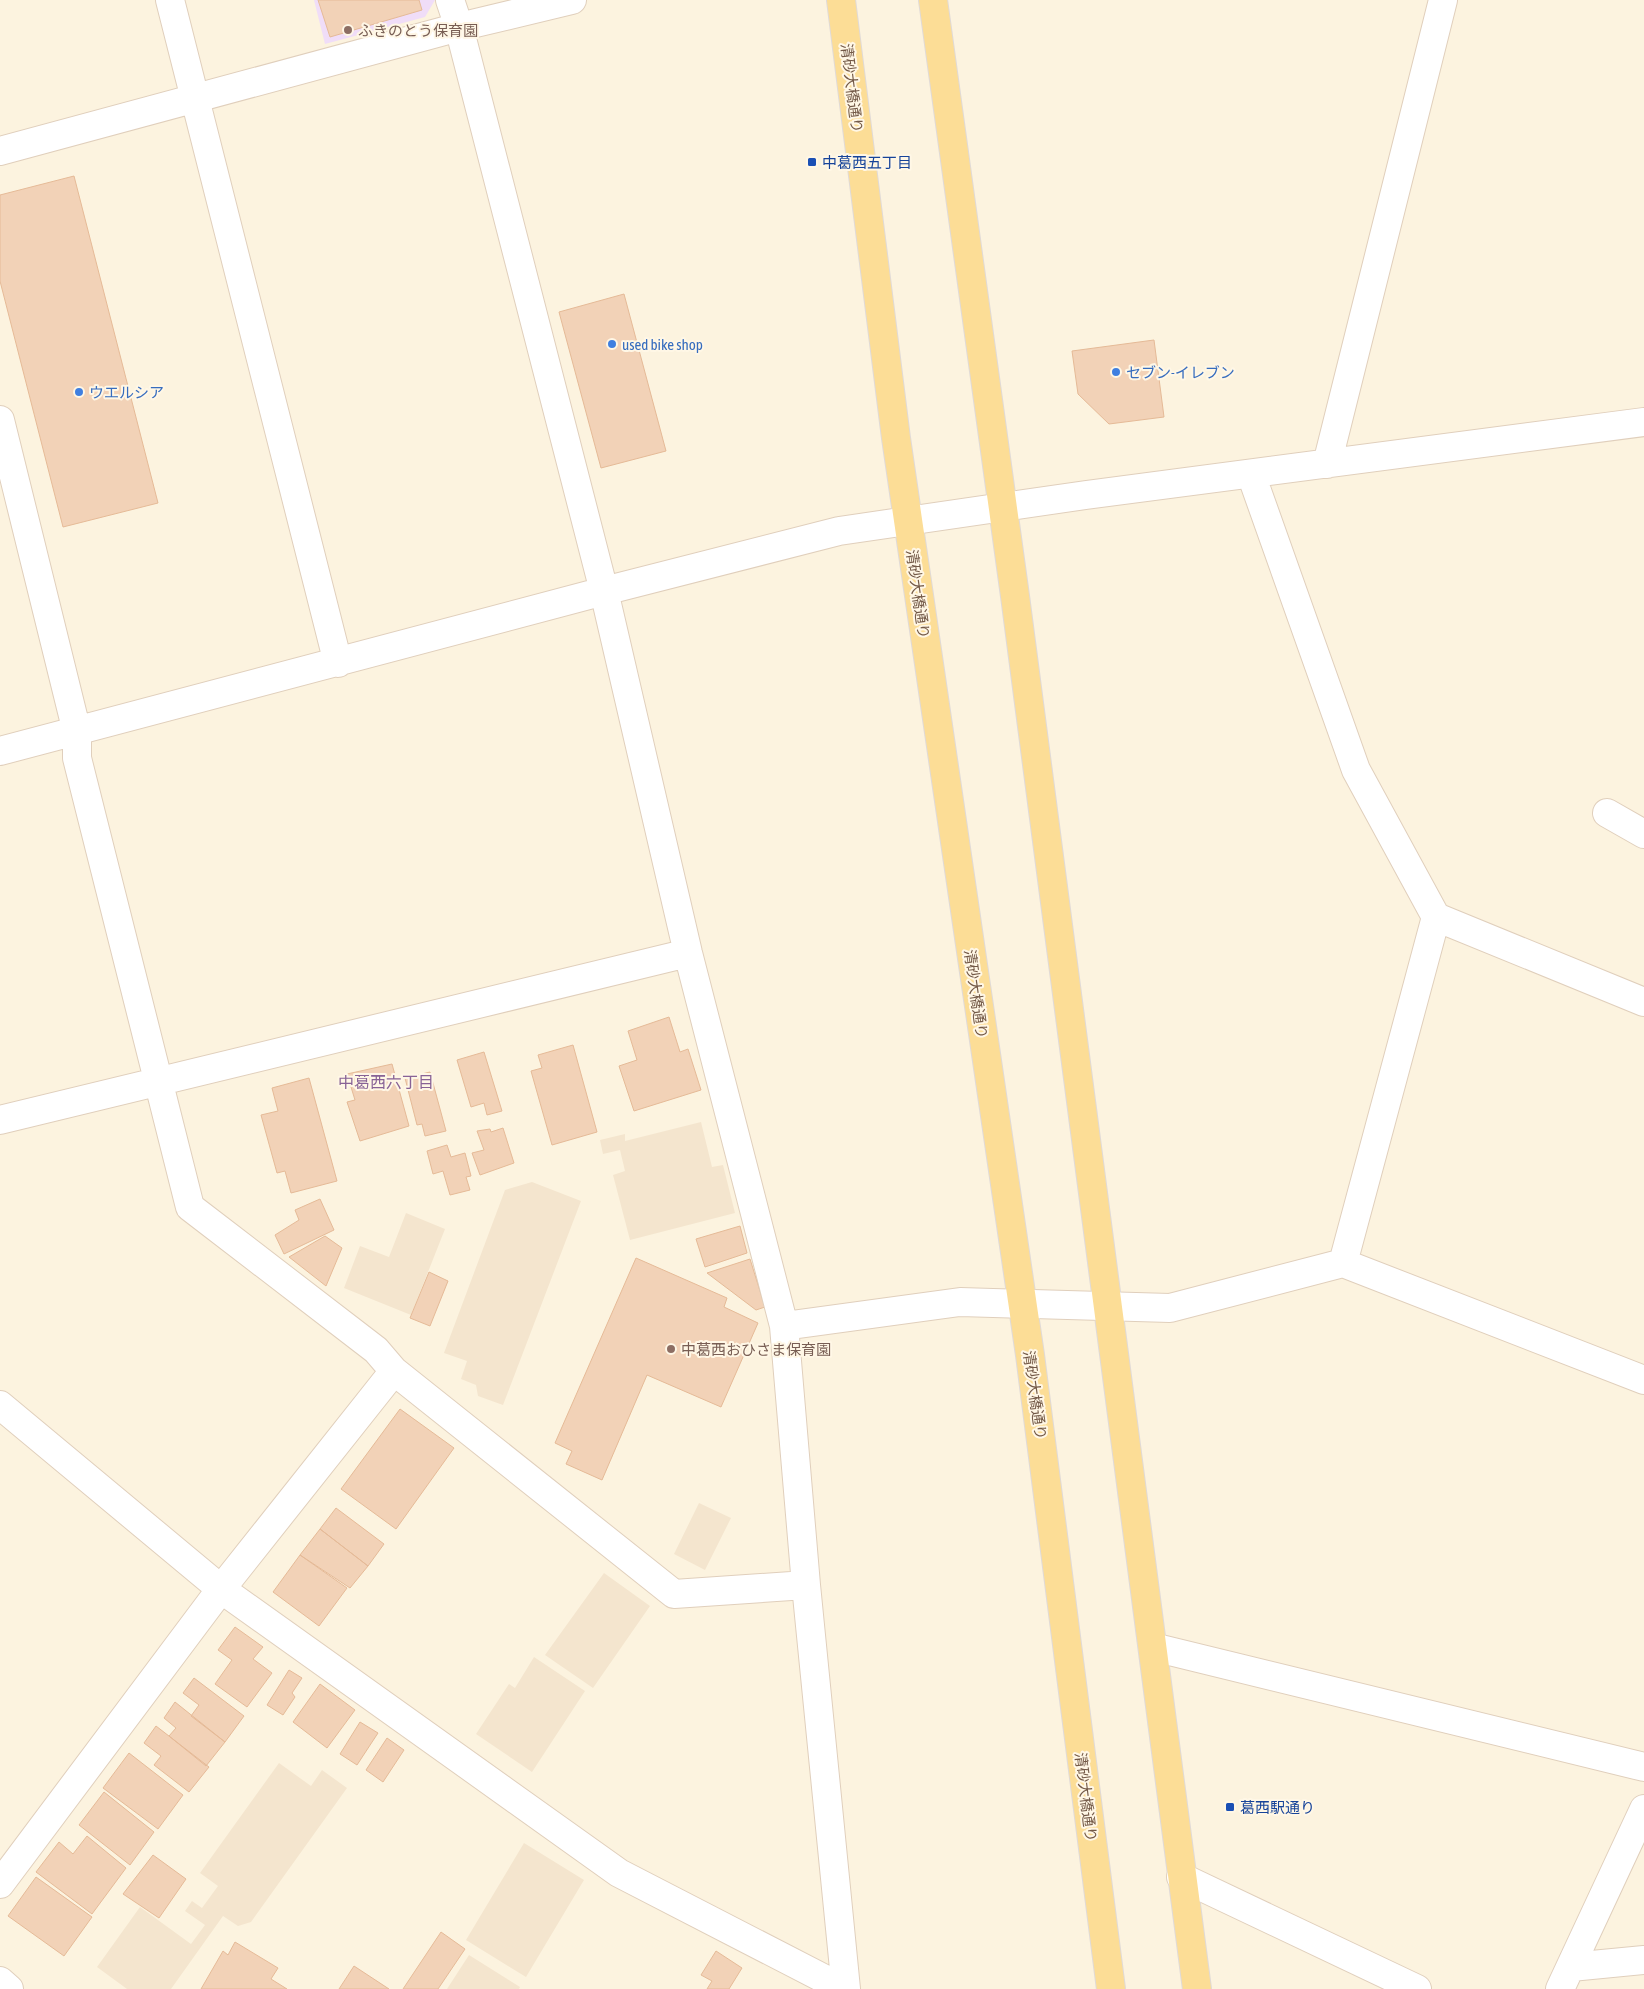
<svg xmlns="http://www.w3.org/2000/svg" width="1644" height="1989" font-family="'Asap Condensed','Noto Sans JP',sans-serif">
<style>
.residential{fill:#f4e5ce}
.education{fill:#f0ddf8}
.building{fill:#f2d2b7;stroke:#e5ba97}
.lines{fill:none;stroke-linecap:round;stroke-linejoin:round}
.minor-casing{stroke:#e0cfbc;stroke-width:30}
.major-casing{stroke:#e0dad7;stroke-width:30}
.minor{stroke:#fff;stroke-width:28}
.major{stroke:#fcdd96;stroke-width:28}
.education-dot{fill:#8d6e63;stroke:#fff7e6;stroke-width:2}
.transit-dot{fill:#1a4fb4;stroke:#fff7e6;stroke-width:2}
.shop-dot{fill:#3f7fe0;stroke:#fff7e6;stroke-width:2}
.labels{text-anchor:middle;dominant-baseline:central;stroke-width:4;stroke-linejoin:round;paint-order:stroke}
.education-label{font-size:15px;fill:#785e54;stroke:#fff7e6;text-anchor:start}
.street-label{font-size:15px;fill:#735947;stroke:#fff7e6}
.transit-label{font-size:15px;fill:#164399;stroke:#fff7e6;text-anchor:start}
.shop-label{font-size:15px;fill:#366cbe;stroke:#fff7e6;text-anchor:start}
.neighbourhood-label{font-size:16px;fill:#886296;stroke:#fff7e6}
</style>
<rect width="100%" height="100%" fill="#fcf3df"/>
<path class="residential" d="M701 1122 712 1167 723 1165 735 1213 630 1240 613 1175 625 1171 620 1150 603 1154 600 1140 625 1134V1141Z
M532 1182 581 1201 503 1405 478 1396 476 1385 461 1379 467 1361 444 1353 505 1190Z
M406 1213 445 1229 411 1315 344 1288 360 1246 389 1257Z
M699 1503 731 1518 705 1570 674 1554Z
M604 1573 650 1606 593 1688 545 1655Z
M534 1657 585 1691 532 1772 476 1734 509 1684 515 1688Z
M279 1763 311 1786 322 1770 347 1788 251 1922 238 1926 223 1916 171 1989H127L97 1967 140 1907 191 1944 205 1925 185 1911 192 1901 202 1908 218 1886 200 1873Z
M524 1843 584 1880 526 1977 466 1940Z
M469 1955 520 1987 519 1989H447Z"/>
<path class="education" d="M314 0H435L425 17 325 44Z"/>
<path class="building" d="M318 0H419L422 10 330 37Z
M74 176 158 503 63 527 0 281V195Z
M624 294 666 451 601 468 559 312Z
M1154 340 1164 417 1109 424 1078 394 1072 351Z
M669 1017 680 1052 688 1049 701 1090 634 1111 619 1066 637 1060 628 1031Z
M573 1045 597 1132 552 1145 531 1071 542 1068 538 1055Z
M484 1052 502 1111 487 1115 484 1103 471 1107 457 1060Z
M392 1064 409 1126 360 1141 347 1102 355 1100 347 1074Z
M430 1072 446 1131 425 1136 422 1124 417 1125 405 1078Z
M309 1078 337 1181 291 1193 285 1171 277 1173 261 1115 278 1111 272 1088Z
M503 1128 514 1163 480 1175 472 1153 484 1150 477 1131 490 1129 491 1132Z
M447 1145 451 1157 465 1153 471 1176 466 1177 470 1190 450 1195 443 1171 433 1174 427 1151Z
M320 1199 334 1230 284 1254 275 1235 299 1220 295 1210Z
M740 1226 747 1253 705 1267 696 1239Z
M325 1236 342 1248 326 1286 289 1257Z
M636 1258 727 1298 724 1307 758 1323 721 1407 647 1375 602 1480 566 1464 572 1451 555 1443Z
M750 1259 765 1307 756 1310 707 1273Z
M429 1272 448 1281 430 1326 410 1318Z
M400 1409 454 1448 396 1529 341 1489Z
M336 1508 384 1544 368 1566 320 1529Z
M320 1529 368 1566 350 1588 300 1555Z
M300 1555 347 1588 319 1626 273 1592Z
M235 1627 263 1647 253 1659 272 1673 247 1707 215 1684 232 1660 218 1650Z
M289 1670 302 1678 292 1693 295 1697 283 1715 267 1705Z
M194 1678 244 1716 225 1742 191 1716 199 1705 183 1693Z
M320 1684 355 1710 327 1748 293 1722Z
M175 1702 225 1742 206 1766 169 1736 176 1728 164 1718Z
M360 1722 378 1733 357 1765 340 1754Z
M156 1726 209 1767 189 1792 154 1765 161 1756 144 1743Z
M387 1738 404 1750 383 1782 366 1770Z
M129 1753 183 1795 158 1829 103 1788Z
M104 1792 154 1832 130 1865 79 1825Z
M87 1836 126 1868 92 1914 36 1872 59 1842 73 1854Z
M153 1855 186 1879 159 1918 123 1894Z
M36 1877 92 1917 64 1956 8 1916Z
M441 1932 465 1949 438 1989H403Z
M235 1942 278 1968 271 1979 287 1989H201L223 1951 228 1955Z
M716 1951 742 1968 729 1989H707L712 1981 701 1975Z
M354 1966 389 1989H339Z"/>
<g class="lines">
<g class="minor-casing">
<path id="minor" d="M170 0 338 663
M450 0 459 27 604 591 688 953 784 1326 806 1585 846 1989
M0 151 459 27 572 0
M0 420 77 732V758L190 1207 376 1350 394 1371 674 1594 806 1585
M1327 464 1443 0
M1251 474 1356 770 1436 917 1644 1002
M0 751 604 591 839 531 1086 495 1644 422
M1607 813 1644 834
M0 1120 688 953
M1343 1263 1436 917
M784 1326 960 1302 1170 1308 1343 1263 1644 1380
M0 1405 221 1589 619 1873 844 1989
M1153 1647 1644 1767
M1181 1877 1417 1989
M0 1884 221 1589 394 1371
M1571 1967 1644 1960
M0 1981 9 1989
M1560 1989 1644 1809"/>
</g>
<g class="major-casing">
<path id="major" d="M841 0 896 438 1030 1355 1111 1989
M933 0 1015 596 1197 1989"/>
</g>
<use href="#minor" class="minor"/>
<use href="#major" class="major"/>
</g>
<g class="education-dot">
<circle cx="348" cy="30" r="5"/>
<circle cx="671" cy="1349" r="5"/>
</g>
<g class="transit-dot">
<rect x="807" y="157" width="10" height="10" rx="2.5"/>
<rect x="1225" y="1802" width="10" height="10" rx="2.5"/>
</g>
<g class="shop-dot">
<circle cx="612" cy="344" r="5"/>
<circle cx="1116" cy="372" r="5"/>
<circle cx="79" cy="392" r="5"/>
</g>
<g class="labels">
<g class="education-label">
<text x="358" y="30">ふきのとう保育園</text>
<text x="681" y="1349">中葛西おひさま保育園</text>
</g>
<g class="street-label">
<text transform="translate(852 88) rotate(83)">清砂大橋通り</text>
<text transform="translate(918 594) rotate(82)">清砂大橋通り</text>
<text transform="translate(976 994) rotate(82)">清砂大橋通り</text>
<text transform="translate(1035 1395) rotate(82)">清砂大橋通り</text>
<text transform="translate(1086 1797) rotate(83)">清砂大橋通り</text>
</g>
<g class="transit-label">
<text x="822" y="162">中葛西五丁目</text>
<text x="1240" y="1807">葛西駅通り</text>
</g>
<g class="shop-label">
<text x="622" y="344">used bike shop</text>
<text x="1126" y="372">セブン-イレブン</text>
<text x="89" y="392">ウエルシア</text>
</g>
<g class="neighbourhood-label">
<text x="386" y="1082">中葛西六丁目</text>
</g>
</g>
</svg>
